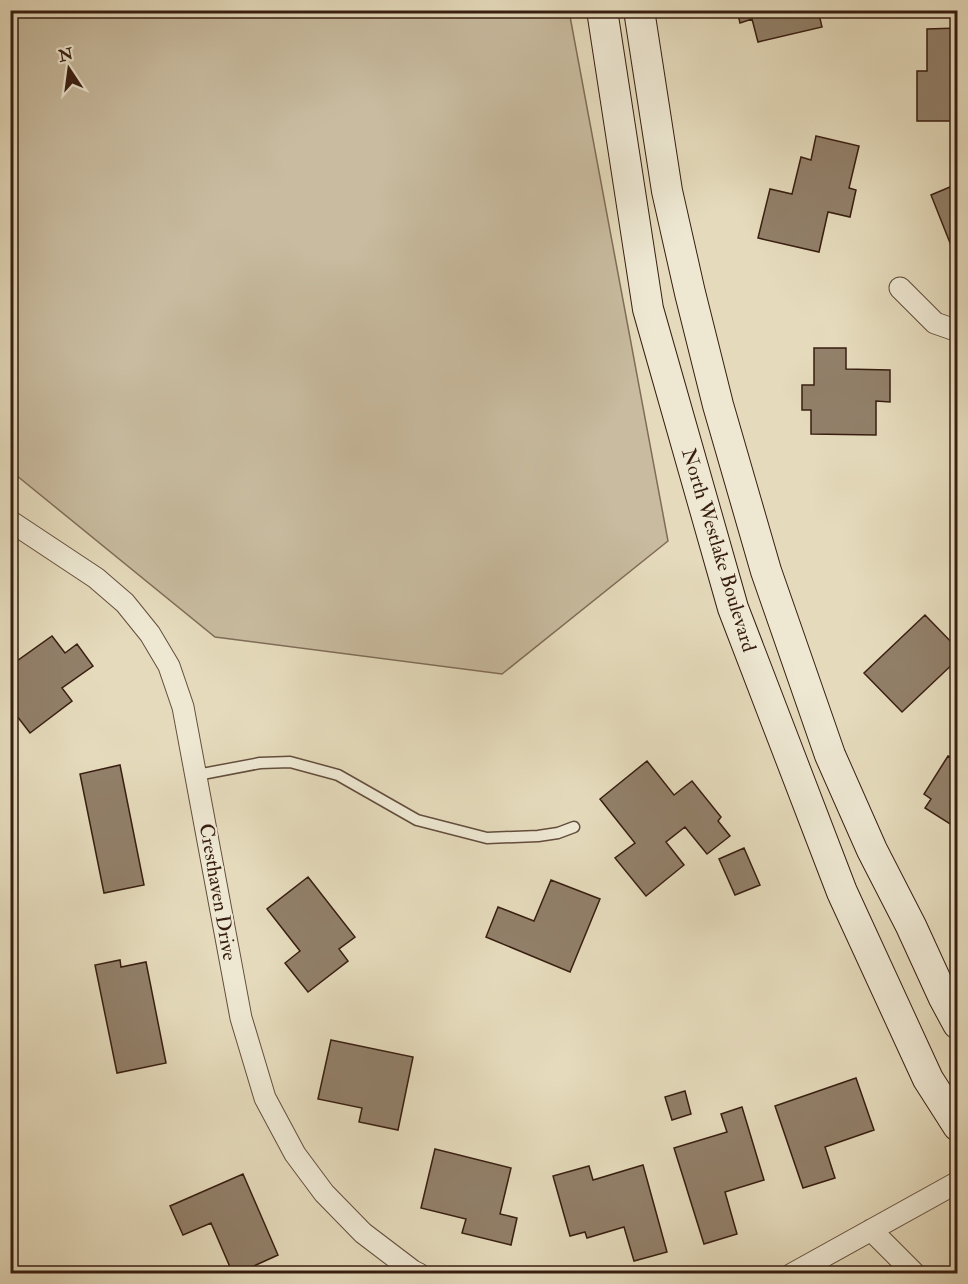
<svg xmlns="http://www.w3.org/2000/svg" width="968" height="1284" font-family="'IM FELL Double Pica',serif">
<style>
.grass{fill:#c8bb9f;stroke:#806c58;stroke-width:1.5}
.building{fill:#92806a;stroke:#381e11;stroke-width:1.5}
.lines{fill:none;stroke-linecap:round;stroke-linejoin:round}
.service-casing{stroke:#634d3c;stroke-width:13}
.minor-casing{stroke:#634d3c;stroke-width:23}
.secondary-casing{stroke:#381e11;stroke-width:32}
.service{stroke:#eee8d3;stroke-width:10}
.minor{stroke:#eee8d3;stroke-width:21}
.secondary{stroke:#eee8d3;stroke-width:30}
.labels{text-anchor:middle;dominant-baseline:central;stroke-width:4.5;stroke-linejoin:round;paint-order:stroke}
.street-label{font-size:20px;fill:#381e11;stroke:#eee8d3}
</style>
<rect width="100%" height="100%" fill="#e5dbbc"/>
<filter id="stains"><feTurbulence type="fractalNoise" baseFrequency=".00333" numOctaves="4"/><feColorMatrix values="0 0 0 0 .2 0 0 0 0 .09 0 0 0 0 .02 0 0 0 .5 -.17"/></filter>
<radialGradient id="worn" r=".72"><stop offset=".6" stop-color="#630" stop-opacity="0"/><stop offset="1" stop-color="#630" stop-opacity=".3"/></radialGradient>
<path class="grass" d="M10 11H569L668 541 502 674 215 637 11 471Z"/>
<path class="building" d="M737 10H818L822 27 758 42 752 19 740 23Z
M958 28V121H917V71H927V29Z
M816 136 859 146 849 188 856 190 850 217 828 212 819 252 758 238 770 189 792 194 801 157 811 160Z
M957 184 958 186V263L931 195Z
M814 348H846V369L890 370V402L876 401V435L811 434V410H802V385H814Z
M925 615 958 649V659L902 712 864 673Z
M52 636 65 653 77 644 93 666 62 688 72 701 30 733 10 707V666Z
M948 756 958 762V829L925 808 931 799 924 794Z
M647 761 674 795 692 781 721 817 718 821 730 836 707 854 685 827 666 842 684 865 646 896 615 858 635 843 600 799Z
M120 765 144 885 104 893 80 774Z
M744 848 760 885 735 895 719 859Z
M308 877 355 937 339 949 348 961 308 992 285 963 300 951 267 909Z
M551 880 600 899 570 972 486 937 498 907 534 921Z
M120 960 121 967 146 962 166 1063 117 1073 95 965Z
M331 1040 413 1057 398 1130 359 1122 362 1108 318 1099Z
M856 1078 874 1130 825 1147 835 1178 803 1188 775 1106Z
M685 1091 691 1114 672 1120 665 1097Z
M742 1107 764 1180 725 1192 737 1234 704 1244 674 1148 727 1132 721 1114Z
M435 1149 511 1168 500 1214 517 1218 511 1245 462 1233 466 1219 421 1208Z
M643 1165 667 1252 634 1261 624 1227 587 1238 585 1232 570 1236 553 1176 589 1166 593 1180Z
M243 1174 278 1255 236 1274H233L211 1223 183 1235 170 1206Z"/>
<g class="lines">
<g class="service-casing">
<path id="service" d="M197 775 260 763 290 762 338 775 417 820 487 838 538 836 558 833 574 827"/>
</g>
<g class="minor-casing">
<path id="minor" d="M900 288 935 323 958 331
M10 521 96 578 125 603 150 634 169 666 183 707 241 1018 265 1098 295 1154 324 1193 363 1233 413 1271 419 1274
M871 1230 915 1274
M792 1274 958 1182"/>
</g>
<g class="secondary-casing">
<path id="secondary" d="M602 10 648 309 733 608 842 892 928 1079 958 1126
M639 10 667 191 690 293 718 405 766 571 830 755 872 850 911 926 944 998 958 1024"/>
</g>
<use href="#service" class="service"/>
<use href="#minor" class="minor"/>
<use href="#secondary" class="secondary"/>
</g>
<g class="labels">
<g class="street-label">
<text transform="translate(719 550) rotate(73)">North Westlake Boulevard</text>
<text transform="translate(218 892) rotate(80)">Cresthaven Drive</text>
</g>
</g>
<rect width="968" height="1284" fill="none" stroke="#e5dbbc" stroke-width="36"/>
<rect x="12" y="12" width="944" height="1260" fill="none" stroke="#381e11" stroke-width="3"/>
<rect x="18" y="18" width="932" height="1248" fill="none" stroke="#381e11" stroke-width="1.5"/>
<g transform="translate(69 69) rotate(347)" stroke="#eee8d3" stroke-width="4.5" paint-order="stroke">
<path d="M0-4.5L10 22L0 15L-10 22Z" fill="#381e11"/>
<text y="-9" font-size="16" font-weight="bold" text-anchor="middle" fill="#381e11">N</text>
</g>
<rect width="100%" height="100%" filter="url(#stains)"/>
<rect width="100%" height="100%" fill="url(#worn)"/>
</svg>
